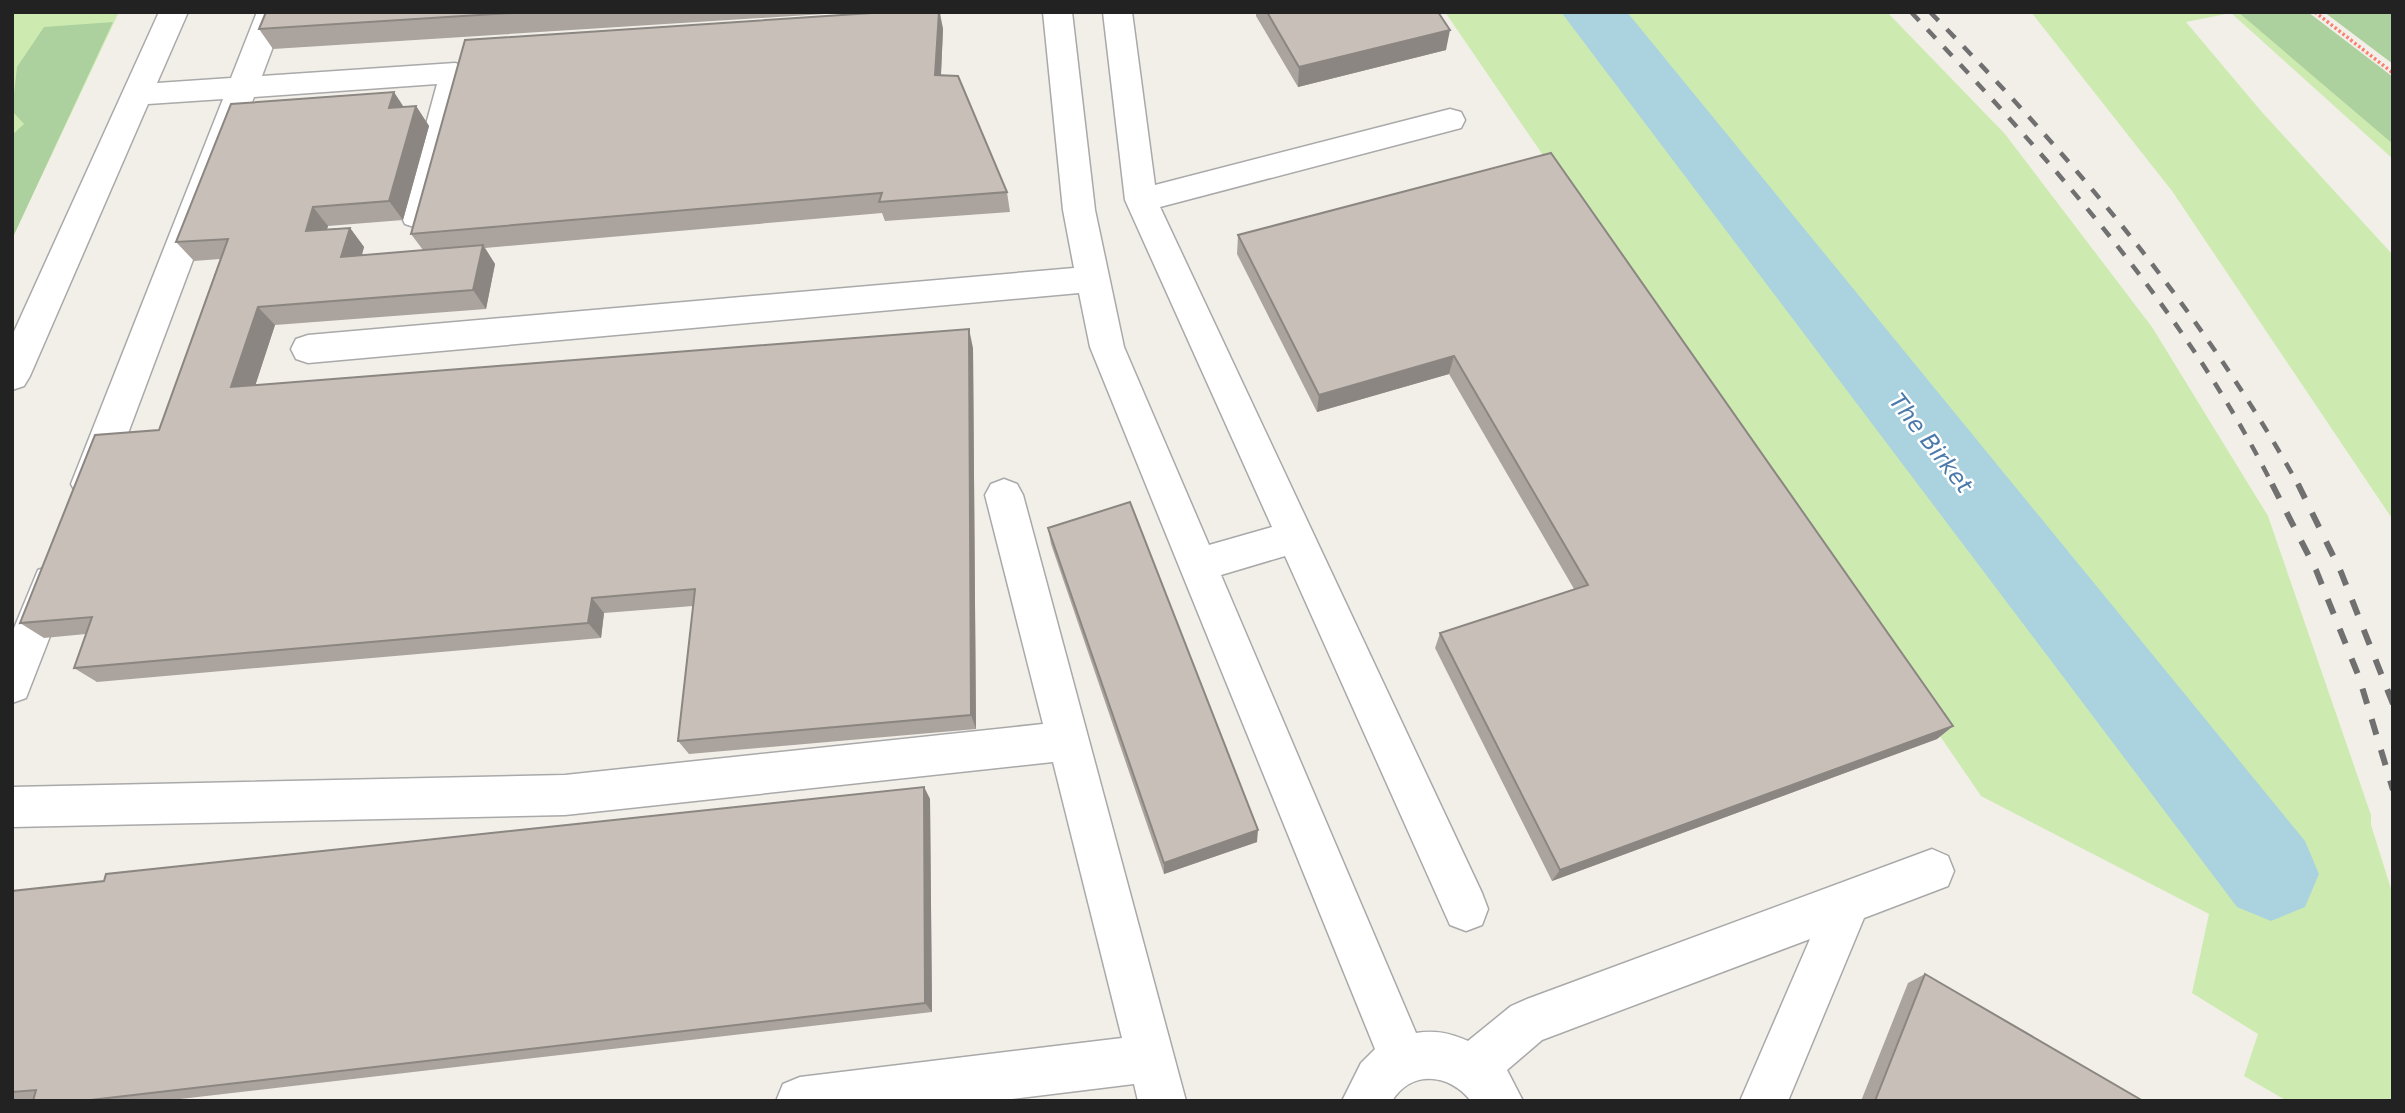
<svg xmlns="http://www.w3.org/2000/svg" width="2405" height="1113" font-family="'DejaVu Sans',sans-serif">
<style>
.grass{fill:#cdebb0}
.forest{fill:#add19e}
.lines{fill:none;stroke-linecap:round;stroke-linejoin:round}
.river{fill:#aad3df;fill-rule:evenodd}
.minor-casing{stroke:#a9a9a9;stroke-width:3}
.path{stroke:#fa8072;stroke-width:3.5;stroke-dasharray:2.5 2.5;stroke-linecap:butt}
.minor{fill:#fff;fill-rule:evenodd}
.rail-far1{stroke:#707070;stroke-width:4.5;stroke-dasharray:12 12;stroke-linecap:butt}
.rail{stroke:#707070;stroke-width:6;stroke-dasharray:16 16;stroke-linecap:butt}
.wall{fill:#aba49e}
.shaded-wall{fill:#8b8681}
.building{fill:#c7bfb8;stroke:#8b8681;stroke-width:2}
.labels{text-anchor:middle;dominant-baseline:central;stroke-width:5;stroke-linejoin:round;paint-order:stroke}
.water-label{font-size:23px;font-style:italic;fill:#4a7aab;stroke:#fff}
</style>
<rect width="100%" height="100%" fill="#f2efe9"/>
<path class="grass" d="M12 12H119L12 239Z
M1445 12H1572L1759 246 1981 533 2259 878 2301 858 1614 12H1887L2005 134 2152 327 2268 516 2371 815V825L2393 895V1101H2287L2244 1076 2258 1034 2192 993 2209 914 1981 796Z
M2031 12H2295L2393 87V159L2231 13 2186 22 2261 111 2393 255V520L2172 191Z"/>
<path class="forest" d="M2238 12H2308L2393 77V144Z
M2324 12H2393V64Z
M113 22 12 239V135L24 124 12 111 17 67 44 27Z"/>
<g class="lines">
<path class="river" d="M1561 12H1627L2305 841 2319 874 2305 907 2271 921 2237 907Z"/>
<g class="minor-casing">
<path id="minor" d="M159 12H188L157 83 231 78 257 12H286L262 76 455 63 466 66 470 73 433 216 429 224 417 228 405 224 401 216 437 84 254 97 109 484 103 495 90 499 77 495 71 484 223 99 148 104 30 376 24 386 12 390V336Z
M1043 12H1072L1095 210 1124 347 1209 545 1272 527 1125 200 1103 12H1132L1155 185 1450 109 1461 112 1465 120 1461 128 1160 207 1482 893 1488 909 1482 925 1466 931 1450 925 1285 556 1221 575 1416 1033C1435 1030 1450 1033 1468 1041L1511 1006 1527 999 1932 849 1948 856 1954 871 1948 886 1864 918 1788 1101H1740L1810 939 1542 1040 1507 1070 1523 1101H1471C1450 1074 1412 1069 1392 1101H1342L1361 1063 1375 1049 1090 347 1079 293 308 363 296 359 291 349 296 339 308 335 1074 268 1063 210Z
M1004 479 1017 484 1023 495 1186 1101H1138L1134 1084 996 1101H776L783 1084 800 1077 1122 1038 1053 762 565 815 12 827V787L565 775 1043 724 985 495 991 484Z
M52 565 66 570 71 582 26 698 12 703V633L38 570Z"/>
</g>
<path class="path" d="M2315 12 2393 73"/>
<use href="#minor" class="minor"/>
<path class="rail-far1" d="M1911 12C2047 156 2184 308 2273 486
M1930 12C2073 158 2199 307 2299 486"/>
<path class="rail" d="M2272 484 2316 570 2359 677 2393 790
M2298 484 2341 572 2393 704"/>
</g>
<path class="wall" d="M266 12H856L273 49 259 29Z
M940 12 943 29 941 75 1007 192 1010 212 885 221 882 213 485 248 495 264 486 309 275 325 255 385 973 348 976 729 689 754 678 741 693 606 604 613 601 638 97 682 74 668 86 634 44 638 20 623 159 430 220 259 194 261 176 242 403 107 416 106 429 126 403 220 328 226 327 229 350 228 364 247 362 255 423 250 411 234Z
M1256 12H1438L1446 50 1298 87 1256 16Z
M1551 153 1953 726 1937 739 1552 881 1435 648 1440 633 1574 589 1449 374 1317 412 1237 254 1238 235Z
M1048 528 1257 842 1164 874 1051 544Z
M924 787 930 799 932 1012 163 1101H33V1100L12 1101V891L104 881Z
M1925 974 2143 1101H1861L1908 983Z"/>
<path class="shaded-wall" d="M939 12 943 29 940 95 935 75Z
M1450 30 1446 50 1298 87 1299 67Z
M394 92 407 112 389 108Z
M416 106 429 126 403 220 389 201Z
M313 207 328 226 321 250 306 231Z
M350 228 364 247 356 275 341 257Z
M483 245 495 264 486 309 473 290Z
M258 307 275 325 249 405 231 387Z
M969 329 973 348 976 729 971 715Z
M1454 356 1449 374 1317 412 1319 395Z
M592 598 604 613 601 638 588 623Z
M1953 726 1937 739 1552 881 1560 870Z
M924 787 930 799 932 1012 925 1003Z
M1258 830 1257 842 1164 874V863Z"/>
<path class="building" d="M266 12H527L259 29Z
M887 12H939L935 75 958 76 1007 192 879 202 882 193 411 234 465 40Z
M1267 12H1438L1450 30 1299 67Z
M394 92 389 108 416 106 389 201 313 207 306 231 350 228 341 257 483 245 473 290 258 307 231 387 969 329 971 715 678 741 695 589 592 598 588 623 74 668 92 617 20 623 95 435 159 430 228 239 176 242 231 104Z
M1551 153 1953 726 1560 870 1440 633 1588 585 1454 356 1319 395 1238 235Z
M1130 502 1258 830 1164 863 1048 528Z
M924 787 925 1003 82 1101H33L36 1090 12 1092V891L104 881 106 874Z
M1925 974 2143 1101H1875Z"/>
<g class="labels">
<g class="water-label">
<text transform="translate(1931 443) rotate(52)">The Birket</text>
</g>
</g>
<rect width="2405" height="1113" fill="none" stroke="#222222" stroke-width="28"/>
</svg>
